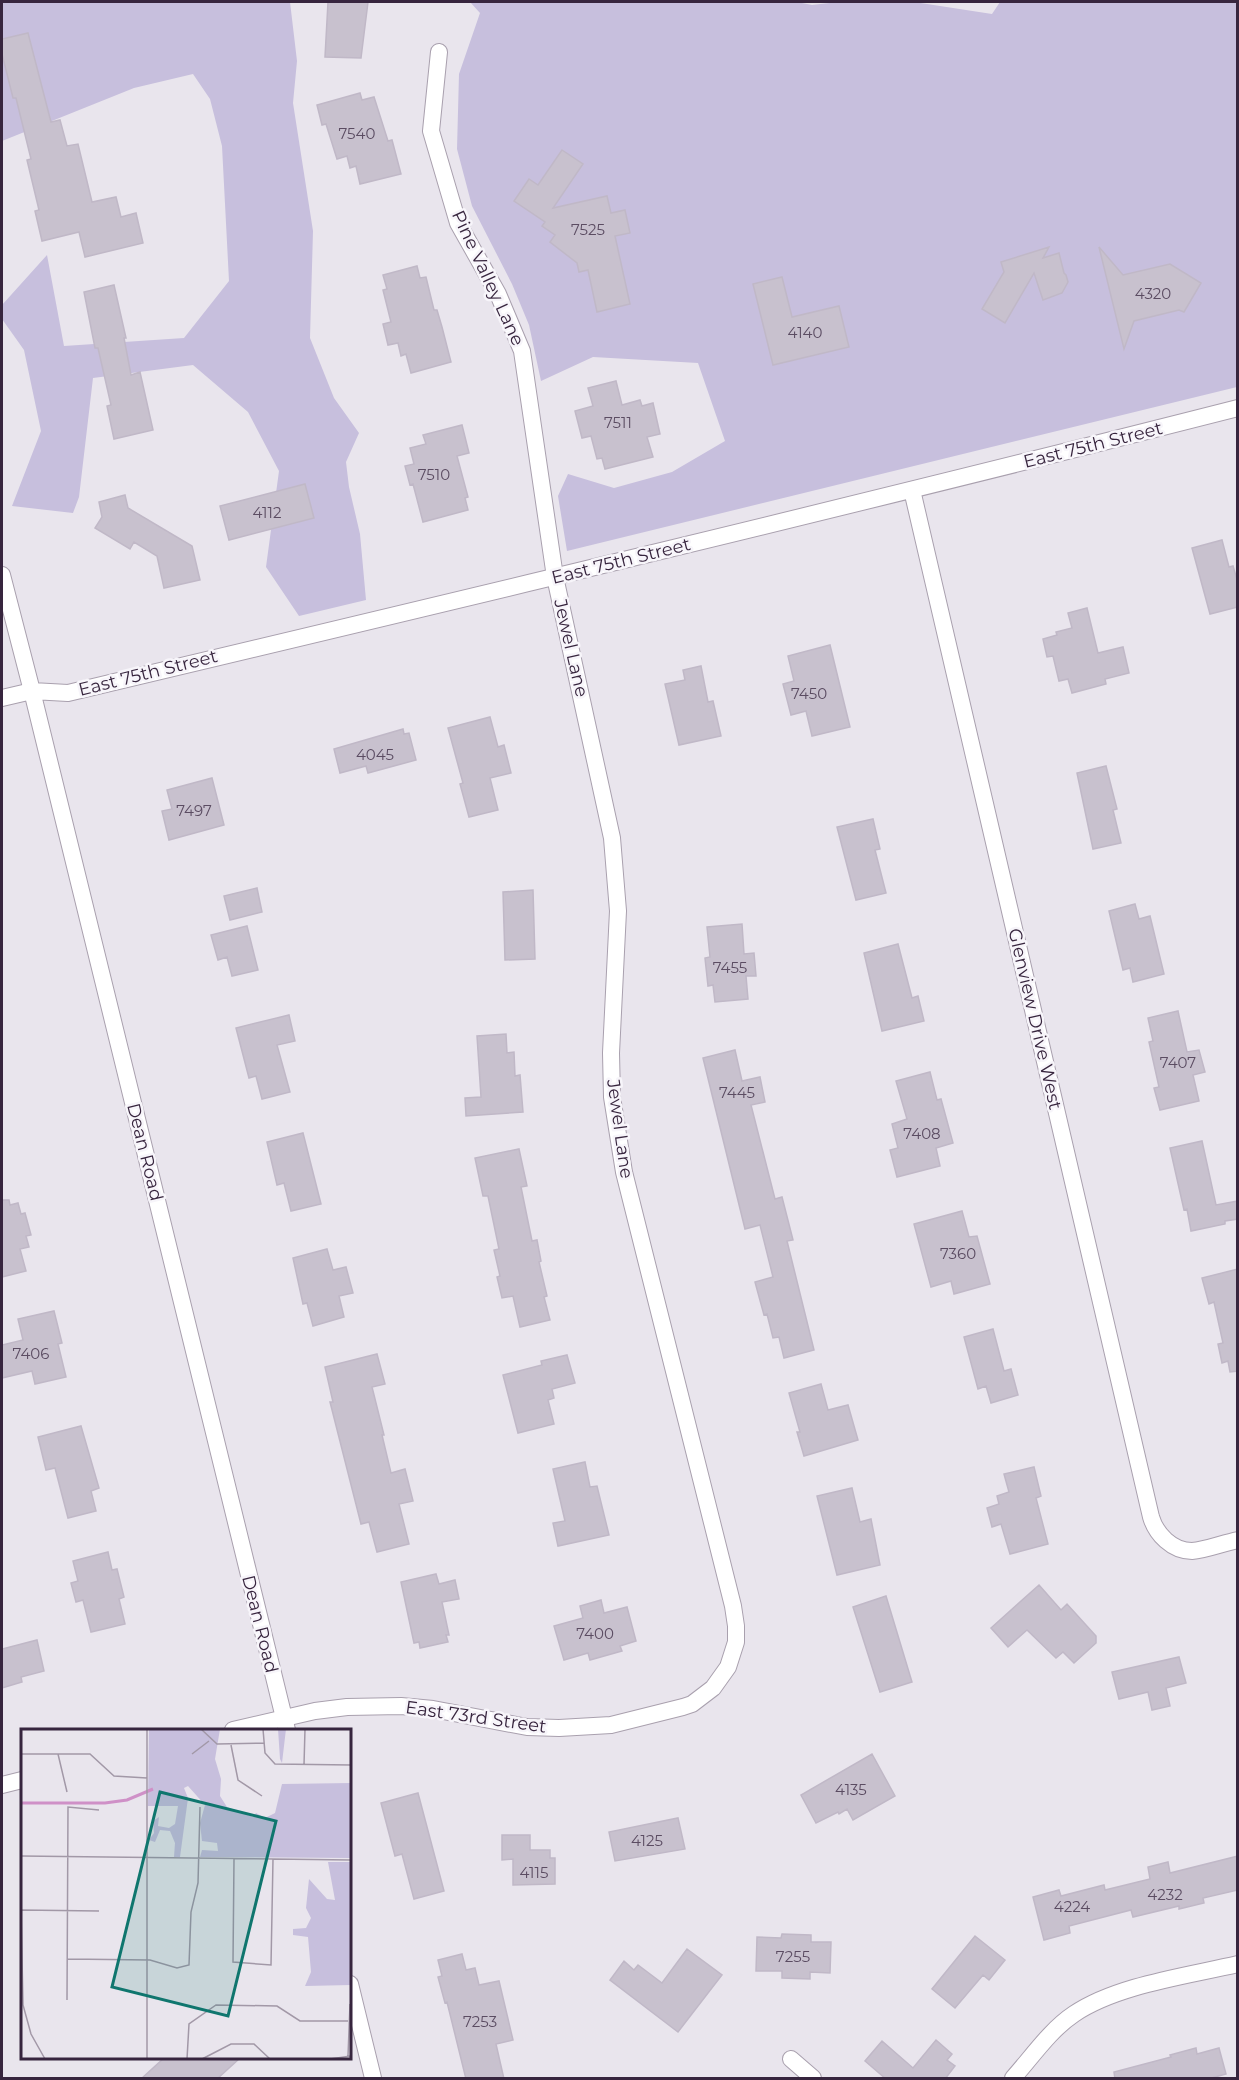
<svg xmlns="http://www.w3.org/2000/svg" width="1239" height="2080" font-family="Montserrat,sans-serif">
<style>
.green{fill:#c7bfdd}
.building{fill:#c8c1ce;stroke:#c0b8c7;stroke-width:1.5}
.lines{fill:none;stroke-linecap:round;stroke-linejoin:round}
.minor-casing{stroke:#a9a0ae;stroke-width:18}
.tertiary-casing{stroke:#a9a0ae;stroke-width:18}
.minor{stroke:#fff;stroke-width:16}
.tertiary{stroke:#fff;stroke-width:16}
.labels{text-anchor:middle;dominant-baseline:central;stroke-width:5;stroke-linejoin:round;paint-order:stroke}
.number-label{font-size:15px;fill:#5b4c62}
.street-label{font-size:18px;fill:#37253e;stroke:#f7f5fa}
.inset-river{fill:none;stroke:#cf90c7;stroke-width:3}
.inset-road{fill:none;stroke:#a298a7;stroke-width:1.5}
.view{fill:#0f766e;fill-opacity:0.15;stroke:#0f766e;stroke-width:3}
.inset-edge{fill:none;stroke:#37253e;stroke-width:3}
</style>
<rect width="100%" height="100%" fill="#e9e5ed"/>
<path class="green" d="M2 2H290L297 61 293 103 313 231 310 338 334 398 359 433 346 462 349 487 360 534 366 600 299 616 266 567 279 471 248 412 193 365 93 378 79 497 73 513 12 506 41 431 24 350 2 319V305L47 255 64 346 184 338 229 281 222 146 210 99 193 74 134 88 2 141Z
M470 2H797L812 5 838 2H914L992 14 1000 2H1237V387L567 551 558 496 568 474 614 488 672 472 725 441 698 363 593 357 541 381 529 325 512 284 472 206 457 149 459 74 480 13Z"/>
<path class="building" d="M328 2H368L361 58 325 57Z
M28 33 51 122 60 120 67 146 78 144 92 202 116 197 121 217 136 213 143 243 85 257 79 232 42 241 35 211 39 210 27 160 31 159 16 98H13L2 54V39Z
M360 93 362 100 374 97 388 141 392 140 401 174 360 184 356 166 350 168 347 156 337 159 326 124 322 125 317 105Z
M562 150 583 164 553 208 607 196 611 213 625 210 630 233 615 236 630 304 597 312 588 270 579 272 577 263 550 242 555 235 542 226 545 222 514 201 529 179 538 185Z
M1049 247 1043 258 1059 253 1064 273 1066 275 1068 282 1062 293 1043 300 1034 273 1005 323 982 309 1004 272 1001 262Z
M1099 247 1123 275 1170 264 1201 283 1184 312 1179 310 1134 321 1124 349Z
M417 266 420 278 426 277 434 310H437L442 327 451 362 411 373 406 354 401 356 398 343 388 345 383 324 391 322 383 290 387 289 383 275Z
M782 277 792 317 839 306 849 347 773 365 753 284Z
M114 285 126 338H124L131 375 140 372 153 430 114 439 107 406 111 405 98 348H95L84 292Z
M616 381 622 405 640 400 642 406 653 403 660 434 647 437 653 457 605 469 602 458 597 459 591 436 582 438 575 411 593 406 588 388Z
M462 425 469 453 457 456 468 497 465 498 468 510 423 522 413 484 410 485 405 466 414 464 410 448 426 444 423 435Z
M305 484 314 518 229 540 220 506Z
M125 495 128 508 192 546 200 580 164 588 157 556 134 542 130 549 95 528 102 517 99 502Z
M1222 540 1229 567 1233 566 1238 583V607L1210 614 1192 548Z
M1087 608 1098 653 1123 647 1129 673 1105 679 1106 684 1072 693 1068 679 1059 681 1053 656 1047 657 1043 639 1057 635 1056 632 1072 628 1068 613Z
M830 645 850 727 812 736 806 711 791 715 783 684 794 681 788 656Z
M701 666 708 702 713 701 721 736 679 745 665 684 685 680 683 670Z
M490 717 498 747 504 745 511 773 490 778 498 810 469 817 460 784 463 783 448 728Z
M403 729 404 734 409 733 416 760 368 773 366 766 340 773 334 749Z
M1106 766 1117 809 1113 810 1121 843 1093 849 1077 773Z
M212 778 224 825 169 840 162 811 172 809 167 790Z
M873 819 880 849 875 850 886 893 856 900 837 827Z
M257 888 262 912 230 920 224 896Z
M533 890 535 959 505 960 503 892Z
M1135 904 1139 919 1150 916 1164 974 1133 982 1130 968 1123 970 1109 911Z
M742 924 744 954 754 953 756 976H746L748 999 715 1002 713 985 708 986 705 958 710 957 707 927Z
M247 926 258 970 232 976 227 957 218 960 211 935Z
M898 944 912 998 918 996 924 1021 882 1031 864 953Z
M1178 1011 1187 1052 1199 1050 1205 1072 1193 1075 1199 1101 1160 1110 1154 1088 1159 1087 1149 1042 1153 1041 1148 1018Z
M289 1015 295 1041 277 1045 290 1092 262 1099 256 1076 249 1078 236 1028Z
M506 1034 507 1053 514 1052 515 1076 520 1075 523 1112 466 1116 465 1098 481 1097 477 1036Z
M735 1050 742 1081 760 1077 765 1102 751 1105 775 1199 782 1197 793 1240 787 1241 814 1350 784 1358 779 1337 773 1338 767 1314 764 1315 755 1282 773 1277 760 1225 745 1229 703 1058Z
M930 1072 937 1100 941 1099 953 1143 936 1148 940 1166 897 1177 890 1150 898 1148 892 1124 907 1119 896 1081Z
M303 1133 321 1204 291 1211 284 1183 277 1185 267 1142Z
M1202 1141 1216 1205 1238 1201V1219L1225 1221V1224L1191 1231 1187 1209 1184 1210 1170 1148Z
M519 1149 527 1186 521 1187 532 1241 537 1240 541 1261 539 1262 547 1296 544 1297 550 1320 520 1327 513 1296 502 1298 497 1277 500 1276 494 1250 499 1249 488 1196H483L475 1158Z
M2 1200H9L10 1205 18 1203 21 1214 25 1213 31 1235 26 1236 29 1247 20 1249 26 1271 2 1277Z
M962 1211 969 1237 977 1236 990 1284 954 1294 951 1281 931 1287 914 1224Z
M327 1249 333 1270 346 1267 353 1293 339 1296 344 1317 313 1326 307 1303 303 1304 293 1258Z
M1238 1269V1371L1230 1372 1228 1361 1222 1363 1218 1344 1223 1343 1214 1302 1209 1304 1202 1278Z
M54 1311 62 1343 58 1344 66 1377 35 1384 32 1371 2 1378V1345L23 1340 18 1319Z
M993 1329 1004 1371 1011 1369 1018 1395 991 1403 986 1386 978 1389 964 1337Z
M377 1354 385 1384 372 1387 384 1435H382L391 1473 405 1469 413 1501 399 1504 409 1544 377 1552 369 1522 361 1524 330 1402H333L325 1367Z
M567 1355 575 1383 552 1389 554 1398 548 1400 554 1424 518 1433 503 1375 542 1365 541 1361Z
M821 1384 828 1410 848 1405 858 1440 804 1456 797 1432H800L789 1393Z
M81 1426 99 1488 91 1491 96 1511 68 1518 55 1468 46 1470 38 1437Z
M585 1462 590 1487 597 1486 609 1535 558 1546 553 1523 565 1521 553 1469Z
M1034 1467 1041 1496 1036 1498 1048 1544 1010 1554 1001 1524 992 1527 987 1508 999 1504 997 1496 1009 1492 1004 1474Z
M852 1488 860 1522 871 1519 880 1565 837 1575 817 1496Z
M108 1552 112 1570 117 1569 124 1597 119 1599 125 1624 91 1632 83 1600 76 1602 71 1583 78 1581 73 1561Z
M436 1574 439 1584 455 1580 459 1599 442 1602 449 1635H446L448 1642 420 1648 419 1642 414 1643 401 1582Z
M1039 1585 1061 1610 1067 1604 1096 1636V1643L1074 1663 1063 1652 1056 1658 1027 1630 1008 1647 991 1628Z
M886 1596 912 1682 880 1692 853 1607Z
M601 1600 604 1613 627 1607 636 1641 620 1646 622 1651 590 1660 588 1653 564 1660 554 1626 583 1618 580 1606Z
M37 1640 44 1671 21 1677 22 1682 2 1688V1649Z
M1179 1657 1186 1683 1166 1688 1170 1706 1152 1710 1148 1692 1119 1699 1112 1672Z
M872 1754 895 1796 853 1820 847 1809 839 1814 838 1812 816 1823 801 1795Z
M418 1793 444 1891 414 1899 402 1854 395 1856 381 1803Z
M678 1818 685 1849 615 1861 609 1832Z
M502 1835H530V1850H550V1858H555V1884L513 1885V1859L502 1860Z
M1238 1856V1890L1203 1898 1204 1903 1179 1909V1906L1133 1917 1131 1910 1069 1926 1070 1933 1044 1940 1033 1897 1059 1890 1061 1896 1104 1885 1105 1890 1150 1879 1148 1867 1168 1862 1170 1873Z
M782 1934 811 1935V1942H831L830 1973 810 1972V1979L782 1978V1971H756L757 1937 781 1938Z
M975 1936 1005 1960 989 1980 983 1975 955 2008 932 1989Z
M687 1949 722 1975 678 2032 610 1980 624 1961 634 1970 638 1965 662 1983Z
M462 1954 466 1970 475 1968 479 1985 499 1981 513 2040 496 2044 504 2079H466L447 2002 445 2003 438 1977 442 1976 438 1960Z
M936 2040 952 2054 947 2060 955 2066 945 2079H886L865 2061 882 2041 913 2068Z
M1196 2048 1197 2054 1219 2048 1226 2074 1208 2079H1115L1114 2072 1171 2057 1170 2055Z
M164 2058H240L217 2079H141Z"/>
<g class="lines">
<g class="minor-casing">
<path id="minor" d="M912 490 1151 1517C1156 1534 1172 1551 1192 1551 1206 1550 1223 1543 1238 1540
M2 698 32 691
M233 1730 315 1711 347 1707 401 1706 433 1709 527 1727 559 1728 611 1725 683 1707 692 1704 713 1688 728 1667 736 1642V1626L733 1606 624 1172 612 1097 611 1053 618 911 612 838 555 577 522 351 498 294 458 223 431 131 439 52
M2 1785 22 1780
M791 2059 813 2078
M1013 2078C1032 2057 1050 2030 1074 2014 1117 1985 1187 1976 1238 1964"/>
</g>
<g class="tertiary-casing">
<path id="tertiary" d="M2 575 32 691 287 1730
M32 691 68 693C459 600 849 507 1238 408
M350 1984 373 2078"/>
</g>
<use href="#minor" class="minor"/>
<use href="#tertiary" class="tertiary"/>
</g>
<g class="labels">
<g class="number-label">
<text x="357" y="133">7540</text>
<text x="588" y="229">7525</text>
<text x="1153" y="293">4320</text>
<text x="805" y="332">4140</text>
<text x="618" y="422">7511</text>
<text x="434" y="474">7510</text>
<text x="267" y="512">4112</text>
<text x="809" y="693">7450</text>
<text x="375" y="754">4045</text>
<text x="194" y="810">7497</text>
<text x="730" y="967">7455</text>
<text x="1178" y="1062">7407</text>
<text x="737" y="1092">7445</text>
<text x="922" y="1133">7408</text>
<text x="958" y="1253">7360</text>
<text x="31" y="1353">7406</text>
<text x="595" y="1633">7400</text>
<text x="851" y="1789">4135</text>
<text x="647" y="1840">4125</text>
<text x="534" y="1872">4115</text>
<text x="1165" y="1894">4232</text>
<text x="1072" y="1906">4224</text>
<text x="793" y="1956">7255</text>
<text x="480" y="2021">7253</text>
</g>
<g class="street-label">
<text transform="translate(488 278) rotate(65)">Pine Valley Lane</text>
<text transform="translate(1093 445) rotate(-14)">East 75th Street</text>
<text transform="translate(621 561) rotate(-14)">East 75th Street</text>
<text transform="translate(571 648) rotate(77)">Jewel Lane</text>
<text transform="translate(148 673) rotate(-14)">East 75th Street</text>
<text transform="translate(1035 1019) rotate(77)">Glenview Drive West</text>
<text transform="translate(620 1129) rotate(82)">Jewel Lane</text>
<text transform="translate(145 1152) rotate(76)">Dean Road</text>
<text transform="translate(260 1624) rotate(76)">Dean Road</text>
<text transform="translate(476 1717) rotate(8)">East 73rd Street</text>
</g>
</g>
<g transform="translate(21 1729)">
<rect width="330" height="330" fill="#e9e5ed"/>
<path d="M128 0H199L194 30 200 50 199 67 206 78 232 88 235 84 244 89 254 84 261 55 330 54V129L179 128 181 121 197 122 196 114 181 112 179 94 184 76 167 57 163 59 167 69 159 128H153L154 114 149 102 139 101 134 113 128 111 133 104 132 92 138 88 137 97 148 99 154 95 157 77H127ZM257 0H265L261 34 259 30ZM307 133H330V256L284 257 290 243 287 208 272 206V200L285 199 290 189 285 179 288 150 306 170 314 171Z" fill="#c7bfdd"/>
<path class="inset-river" d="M0 74H84L106 71 132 60"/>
<path class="inset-road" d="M180 0 196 15 243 14M242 0 244 24 254 35 330 36M210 16 217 51 241 67M0 25H69L93 47 126 49M37 25 46 63M171 25 188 12M283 36 284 0M0 127 330 131M213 130 212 233 250 236 252 130M0 181 2 276 10 305 24 330M0 181 78 182M46 230 129 231 156 239 168 236 170 183 177 154 179 78M46 271 47 78 78 81M327 327 329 275M103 330H150M126 330V0M166 330 168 295 195 276 256 277 279 292H327M181 330 210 315H233L249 330M309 330 330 327"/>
<path class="view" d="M139 63 255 92 207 287 91 258Z"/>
<rect width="330" height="330" class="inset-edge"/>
</g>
<rect width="1239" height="2080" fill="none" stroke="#37253e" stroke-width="6"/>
</svg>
